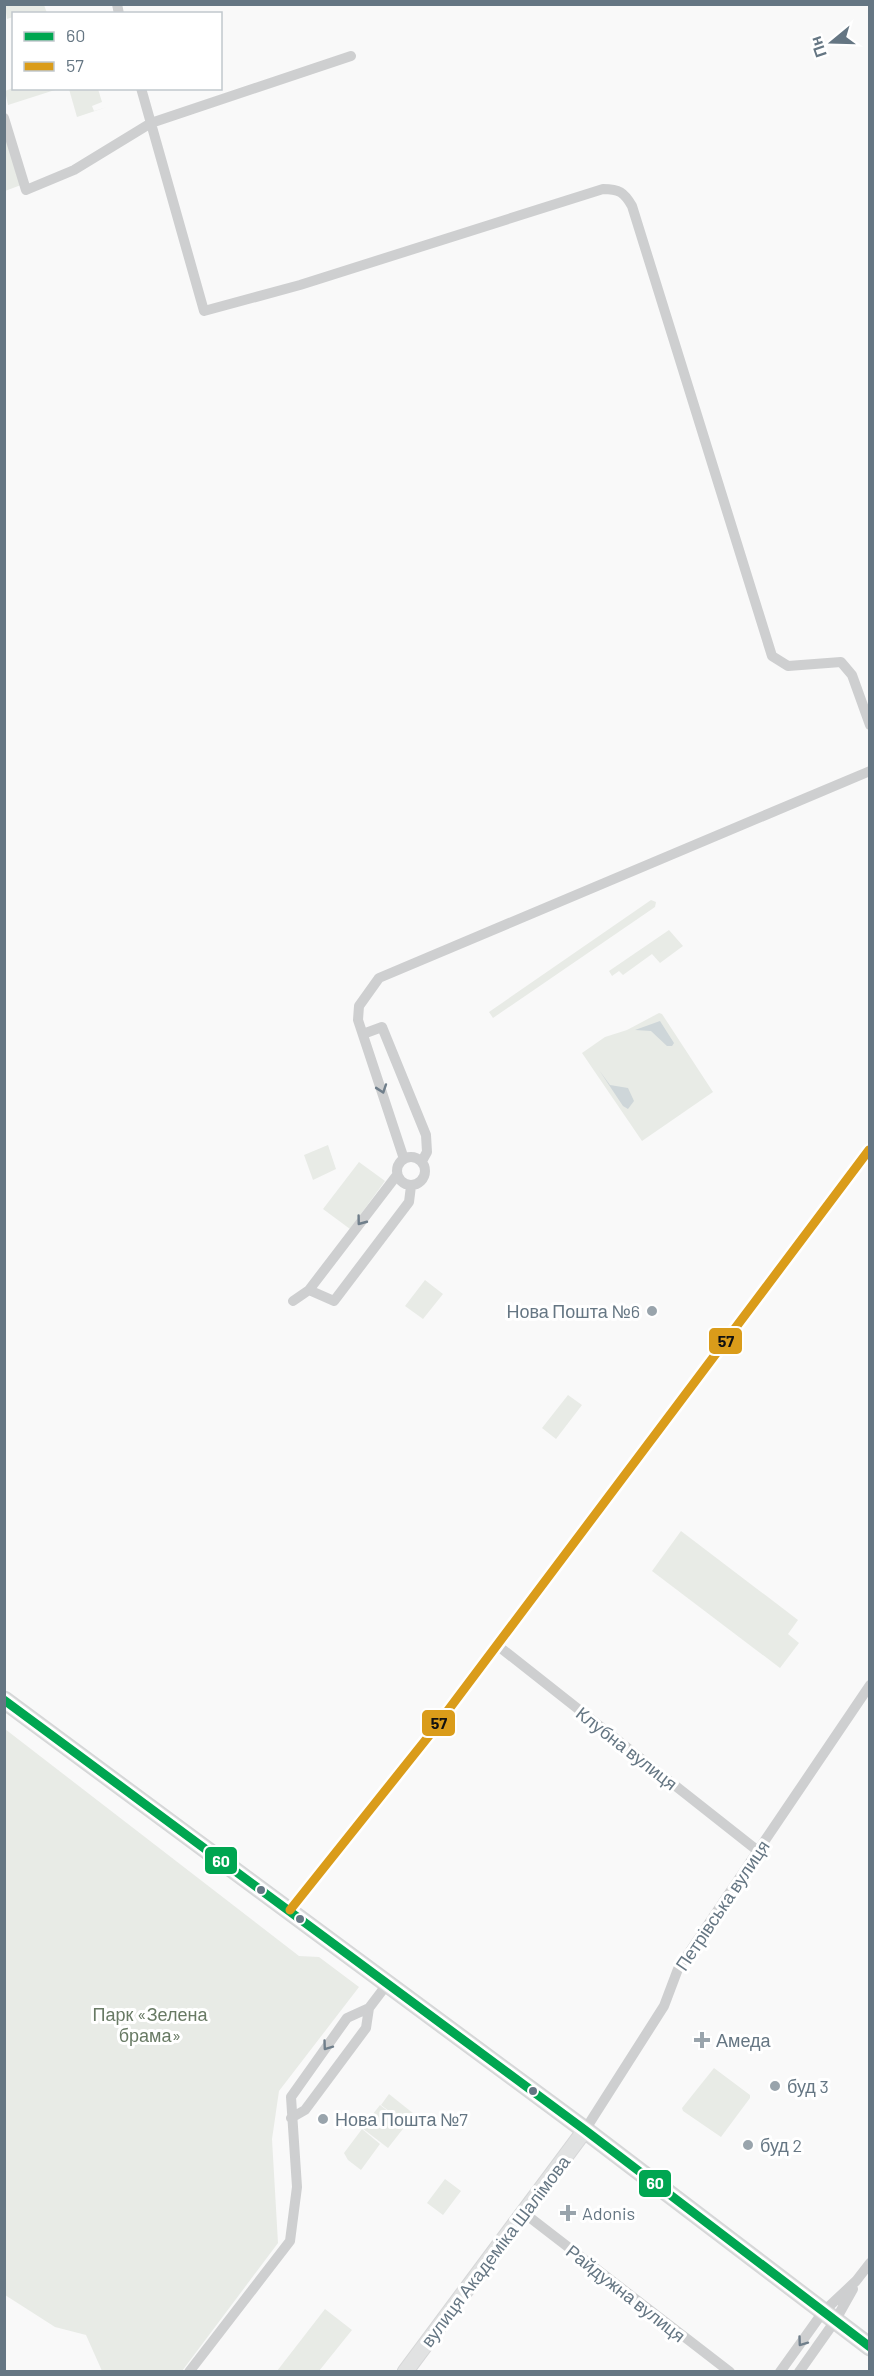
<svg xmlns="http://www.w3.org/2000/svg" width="874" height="2376" font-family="Barlow,sans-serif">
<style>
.green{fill:#e8ebe6}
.water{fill:#ced6d9}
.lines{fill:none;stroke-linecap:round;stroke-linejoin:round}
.secondary-casing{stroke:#d5d6d7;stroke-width:17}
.primary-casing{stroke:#d5d6d7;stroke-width:19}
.minor{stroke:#cecfd0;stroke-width:10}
.secondary{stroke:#e1e2e2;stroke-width:15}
.primary{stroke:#e1e2e2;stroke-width:16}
.bus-1-casing{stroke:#fff;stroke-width:14}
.bus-2-casing{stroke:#fff;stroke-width:14}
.bus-1{stroke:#00a651;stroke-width:9}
.bus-2{stroke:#da9c1a;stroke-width:9}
.oneway{stroke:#707f8b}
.poi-dot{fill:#99a4ac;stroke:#fff;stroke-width:2}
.bus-dot{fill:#657683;stroke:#fff;stroke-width:2}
.labels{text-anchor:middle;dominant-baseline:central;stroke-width:6;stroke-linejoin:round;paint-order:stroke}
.poi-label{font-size:18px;fill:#657683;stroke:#fff;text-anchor:start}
.street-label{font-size:18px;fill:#657683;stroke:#fff}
.park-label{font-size:18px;fill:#687a64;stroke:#fff}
.line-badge{stroke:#fff;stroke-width:2}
.badge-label{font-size:16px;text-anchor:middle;font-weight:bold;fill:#fff}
.pale-badge-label{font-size:16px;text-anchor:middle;font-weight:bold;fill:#111}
</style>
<rect width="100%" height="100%" fill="#f9f9f9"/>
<path class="green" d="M44 5 47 13 14 14 13 17 7 19 5 5Z
M13 88H14L58 89 8 105 5 91Z
M69 89H98L102 102 92 106 94 111 107 107 17 137 77 117Z
M4 128 21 185 5 191H4Z
M651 900 656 902 655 907 493 1018 489 1012Z
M669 930 683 946 660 963 652 954 623 975 619 971 612 976 609 971Z
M659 1013 662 1014 713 1092 642 1141 582 1053 605 1037 627 1030Z
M328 1145 336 1169 313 1180 304 1155Z
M359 1162 385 1181 350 1229 323 1209Z
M425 1280 443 1294 423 1319 405 1306Z
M568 1395 582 1405 556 1439 542 1428Z
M681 1531 798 1620 788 1634 799 1643 780 1668 652 1571Z
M5 1729 299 1956 319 1957 359 1987 279 2091 272 2139 278 2243 182 2371H102L86 2335 55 2327 5 2295Z
M714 2068 750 2095V2098L721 2137 683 2111 682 2108Z
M389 2094 414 2114 406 2124 381 2105Z
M380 2105 406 2125 388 2148 362 2128Z
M362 2129 380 2144 361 2170 348 2160 344 2153Z
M445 2179 461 2191 443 2215 427 2203Z
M325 2309 352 2330 319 2371H277Z"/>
<path class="water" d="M660 1021 674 1043 672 1046H667L651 1031 635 1030Z
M599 1070 610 1085 628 1088 634 1101 628 1109 623 1106Z"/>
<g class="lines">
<g class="secondary-casing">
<path id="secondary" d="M405 2372 585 2130"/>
</g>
<g class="primary-casing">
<path id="primary" d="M4 1700 585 2130 870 2347"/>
</g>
<path class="minor" d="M117 4 119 14
M141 88 204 311 300 285 603 189C619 189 624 192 632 206L772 656 788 666 841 662 852 675 870 725
M4 118 26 190 74 170 151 123 351 56
M363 1034 382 1027 426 1135 427 1152 422 1161
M397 1171a14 14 0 1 1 28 0a14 14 0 1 1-28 0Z
M404 1159 358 1020 359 1006 379 978 870 771
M309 1290 334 1301 409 1202 411 1186
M293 1301 309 1290 397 1175
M497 1645 758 1851
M290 1910 428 1737 869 1150
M291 2118 305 2110 366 2028 369 2008 388 1983
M585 2130 664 2006 678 1969 870 1685
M524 2213 730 2372
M189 2372 290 2241 297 2187 291 2097 347 2018 369 2008
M780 2372 823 2312 856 2281 870 2263
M799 2372 835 2321 853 2289"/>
<use href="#secondary" class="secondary"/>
<use href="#primary" class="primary"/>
<g class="bus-1-casing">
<path id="bus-1" d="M4 1700 585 2130 870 2347"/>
</g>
<g class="bus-2-casing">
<path id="bus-2" d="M290 1910 428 1737 869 1150"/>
</g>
<use href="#bus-1" class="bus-1"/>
<use href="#bus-2" class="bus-2"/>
</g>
<defs><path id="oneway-chevron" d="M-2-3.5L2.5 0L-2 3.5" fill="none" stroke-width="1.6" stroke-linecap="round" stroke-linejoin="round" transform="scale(1.5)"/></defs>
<g class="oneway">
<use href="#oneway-chevron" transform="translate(382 1089) rotate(71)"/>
<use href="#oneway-chevron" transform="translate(361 1221) rotate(127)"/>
<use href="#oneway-chevron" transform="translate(327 2046) rotate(126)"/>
<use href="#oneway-chevron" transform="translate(802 2342) rotate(126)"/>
</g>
<g class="poi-dot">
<circle cx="652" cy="1311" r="6"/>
<path d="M699 2031h6v6h6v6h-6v6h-6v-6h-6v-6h6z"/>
<circle cx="775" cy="2086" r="6"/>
<circle cx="323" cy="2119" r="6"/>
<circle cx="748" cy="2145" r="6"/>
<path d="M565 2204h6v6h6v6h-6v6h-6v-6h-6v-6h6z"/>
</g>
<g class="bus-dot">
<circle cx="261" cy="1890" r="5"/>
<circle cx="300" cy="1919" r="5"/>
<circle cx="533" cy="2091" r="5"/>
</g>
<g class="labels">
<g class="poi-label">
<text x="640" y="1311" text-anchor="end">Нова Пошта №6</text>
<text x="716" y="2040">Амеда</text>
<text x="787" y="2086">буд 3</text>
<text x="335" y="2119">Нова Пошта №7</text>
<text x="760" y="2145">буд 2</text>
<text x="582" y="2213">Adonis</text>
</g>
<g class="street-label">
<text transform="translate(627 1748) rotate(38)">Клубна вулиця</text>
<text transform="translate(722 1905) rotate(-56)">Петрівська вулиця</text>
<text transform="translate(495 2251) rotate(-53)">вулиця Академіка Шалімова</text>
<text transform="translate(626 2293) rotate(38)">Райдужна вулиця</text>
</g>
<g class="park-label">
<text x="150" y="2014">Парк «Зелена<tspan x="150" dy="21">брама»</tspan></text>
</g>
</g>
<g class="line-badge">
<rect x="708" y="1327" width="35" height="28" rx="6" fill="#da9c1a"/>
<rect x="421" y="1709" width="35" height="28" rx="6" fill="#da9c1a"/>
<rect x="204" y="1846" width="34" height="29" rx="6" fill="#00a651"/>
<rect x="638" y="2169" width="34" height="29" rx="6" fill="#00a651"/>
</g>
<g class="badge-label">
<text x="221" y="1867">60</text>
<text x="655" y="2189">60</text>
</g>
<g class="pale-badge-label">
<text x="726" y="1347">57</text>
<text x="439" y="1729">57</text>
</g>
<rect width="874" height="2376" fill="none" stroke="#657683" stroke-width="12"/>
<rect x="12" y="12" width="210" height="78" fill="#ffffff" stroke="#c1c8cd" stroke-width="1.5"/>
<rect x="24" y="32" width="30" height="9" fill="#00a651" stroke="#c1c8cd" stroke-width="1.5"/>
<text x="66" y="42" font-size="18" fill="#657683">60</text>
<rect x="24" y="62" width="30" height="9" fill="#da9c1a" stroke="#c1c8cd" stroke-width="1.5"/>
<text x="66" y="72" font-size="18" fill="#657683">57</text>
<g transform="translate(832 42) rotate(251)" stroke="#ffffff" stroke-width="4.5" paint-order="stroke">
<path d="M0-4.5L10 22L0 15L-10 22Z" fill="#657683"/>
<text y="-9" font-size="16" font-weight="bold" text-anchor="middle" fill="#657683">Пн</text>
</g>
</svg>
